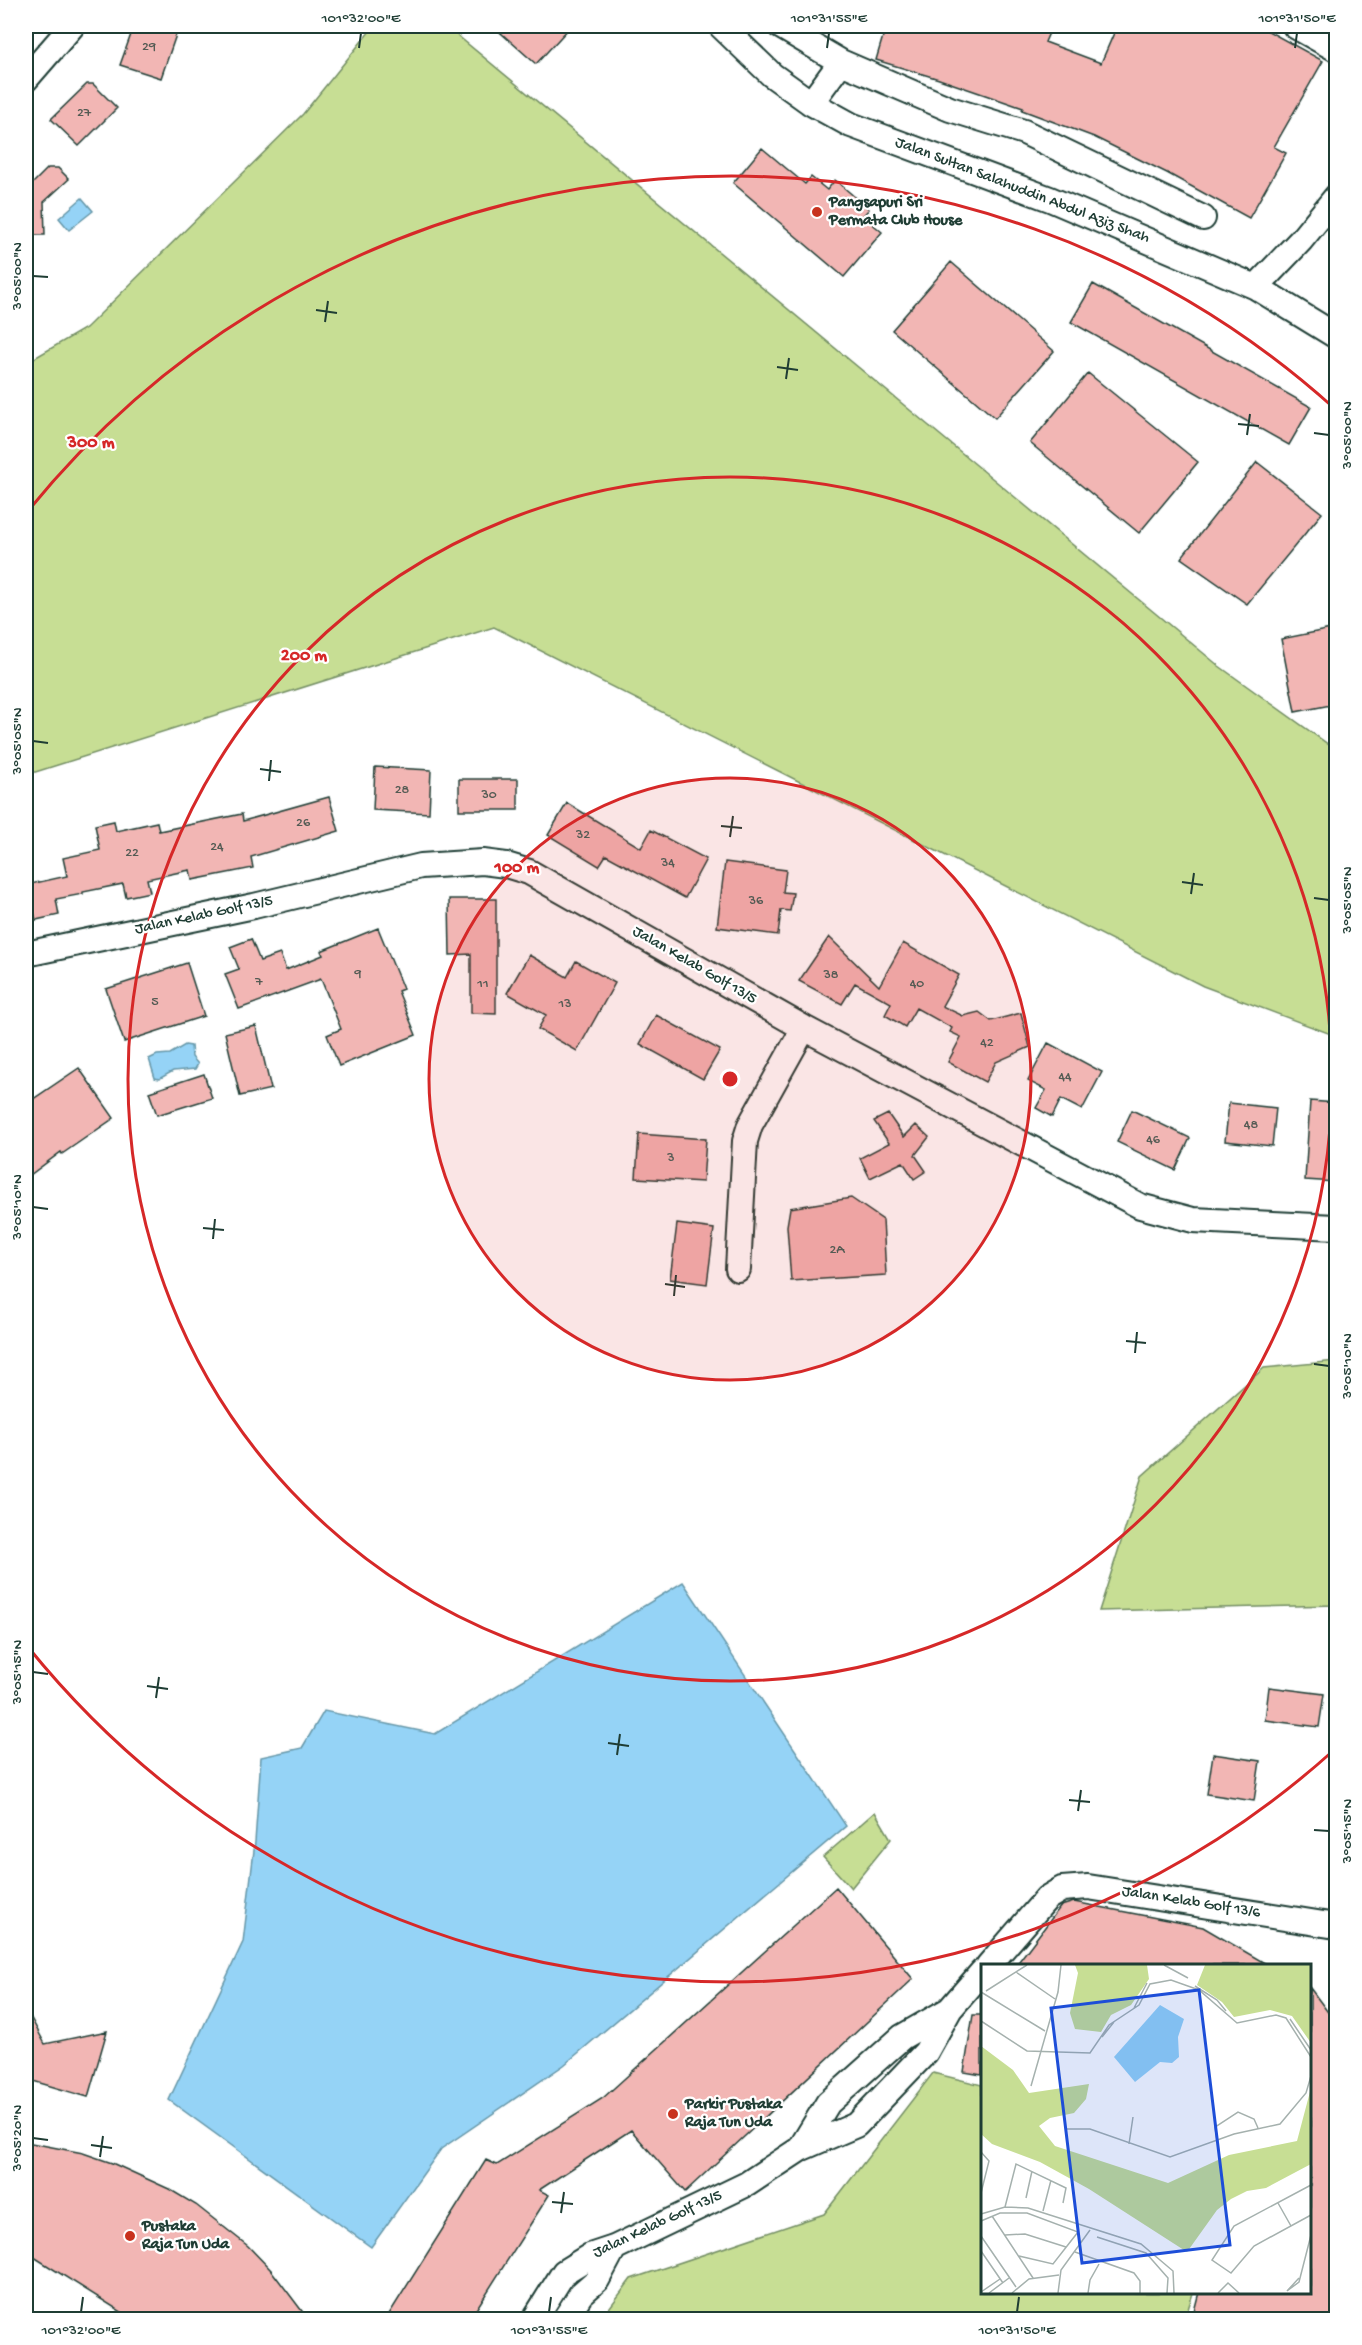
<svg xmlns="http://www.w3.org/2000/svg" width="1362" height="2345" font-family="'Gochi Hand',sans-serif">
<style>
.green{fill:#c7de94;stroke:#738e64;stroke-width:1.5}
.water{fill:#95d3f6;stroke:#6697a8;stroke-width:1.5}
.building{fill:#f2b6b4;stroke:#1f3d34;stroke-width:1.5}
.lines{fill:none;stroke-linecap:round;stroke-linejoin:round}
.minor-casing{stroke:#1f3d34;stroke-width:28}
.minor{stroke:#fff;stroke-width:24}
.ticks{fill:none;stroke:#1f3d34;stroke-width:2}
.ring{fill:none;stroke:#d62828;stroke-width:3}
.poi-dot{fill:#c8321e;stroke:#fff;stroke-width:2}
.labels{text-anchor:middle;dominant-baseline:central;stroke-width:4.5;stroke-linejoin:round;paint-order:stroke}
.number-label{font-size:14px;fill:#545b54}
.street-label{font-size:16px;fill:#1f3d34;stroke:#fff}
.poi-label{font-size:16px;font-weight:bold;fill:#1f3d34;stroke:#fff;text-anchor:start}
.inset-road{fill:none;stroke:#a5b1ae;stroke-width:1.5}
.view{fill:#1d4ed8;fill-opacity:0.15;stroke:#1d4ed8;stroke-width:3}
.inset-edge{fill:none;stroke:#1f3d34;stroke-width:3}
.centre{fill:#d62828;stroke:#fff;stroke-width:3}
.ring-label{font-size:18px;text-anchor:middle;font-weight:bold;fill:#d62828;stroke:#fff;stroke-width:4.5;stroke-linejoin:round;paint-order:stroke}
.neatline{fill:none;stroke:#1f3d34;stroke-width:2}
.ticks-label{font-size:15px;text-anchor:middle;fill:#1f3d34}
</style>
<rect width="100%" height="100%" fill="#fff"/>
<filter id="ink" filterUnits="userSpaceOnUse"><feTurbulence type="fractalNoise" baseFrequency=".0167" numOctaves="2"/><feDisplacementMap in="SourceGraphic" scale="12" xChannelSelector="R" yChannelSelector="G"/><feConvolveMatrix kernelMatrix="1 2 1 2 8 2 1 2 1" color-interpolation-filters="sRGB"/></filter>
<g filter="url(#ink)">
<path class="green" d="M374 26H446L1219 666 1336 750V1036L1203 986 494 627 26 775V363L86 328 303 114Z
M1336 1361V1605L1099 1611 1142 1476 1264 1368Z
M875 1812 891 1839 851 1888 823 1857Z
M933 2073 982 2085V2292L1193 2293 1185 2319H601L631 2279 824 2214Z"/>
<path class="water" d="M82 198 93 211 69 230 59 218Z
M185 1045 191 1046 192 1057 198 1064 195 1069 173 1071 159 1079 155 1078 149 1059 157 1055 170 1054Z
M683 1582 846 1826 564 2065 441 2149 371 2247 169 2100 243 1942 255 1842 261 1757 302 1748 324 1711 435 1734Z"/>
<path class="building" d="M134 26H166L178 29 161 78 120 65Z
M493 26H571L536 64Z
M886 26H1052L1045 42 1101 63 1117 26H1259L1323 61 1274 147 1286 153 1249 218 1167 173 1094 137 1022 110 1023 108 939 79 876 60Z
M87 84H93L117 108 79 146 51 119Z
M762 148 805 184 811 177 827 190 835 180 869 209 863 216 882 232 844 277 733 183Z
M48 168H58L69 179 44 202 45 235H32L26 229V190Z
M951 262 1054 351 995 418 892 330Z
M1093 284 1311 407 1289 445 1071 322Z
M1088 373 1198 462 1139 533 1030 443Z
M1257 462 1322 513 1247 604 1181 558Z
M1336 628V704L1295 712 1281 639Z
M375 767 431 770 429 813 373 810Z
M459 779H518V810H459Z
M329 797 339 831 251 857 253 868 192 880 190 870 147 879 150 892 126 897 123 884 83 892V894L56 899 59 915 36 920 32 904 26 906V885L67 876 63 858 100 850 95 825 114 821 116 831 157 822 159 831 242 814 243 821Z
M567 803 641 848 651 830 706 859 685 898 606 855 599 866 548 835Z
M725 862 786 870 783 892 793 893 790 911 781 910 778 935 717 927Z
M449 899H496V1014L471 1013V954L450 955Z
M378 928 403 989 398 991 416 1035 339 1066 327 1035 341 1029 321 979 239 1009 225 974 239 969 230 947 251 939 260 961 280 954 286 970 323 955 321 951Z
M829 937 879 986 903 943 959 975 942 1006 963 1016 979 1012 991 1021 1021 1013 1030 1047 996 1062 985 1082 948 1062 961 1037 950 1032 952 1028 916 1008 905 1027 885 1015 891 1003 855 983 842 1004 799 981Z
M529 955 567 977 576 961 615 983 577 1051 538 1029 546 1015 507 993Z
M187 963 204 1016 124 1042 106 989Z
M656 1015 720 1050 703 1079 640 1044Z
M256 1026 271 1089 240 1096 225 1033Z
M1048 1043 1102 1072 1082 1110 1061 1099 1052 1117 1036 1108 1046 1090 1028 1081Z
M79 1068 114 1118 62 1154 61 1152 26 1178V1104Z
M204 1074 212 1098 157 1115 149 1092Z
M1310 1101 1336 1103V1182L1305 1180Z
M1229 1103 1276 1108 1272 1146 1225 1141Z
M1132 1110 1190 1138 1175 1170 1117 1142Z
M888 1114 904 1137 916 1125 929 1137 915 1155 926 1171 914 1179 903 1162 870 1178 860 1158 889 1143 874 1121Z
M639 1134 706 1139 703 1182 636 1178Z
M851 1198 883 1220 886 1275 791 1281 787 1226 790 1208Z
M677 1224 714 1229 707 1284 670 1279Z
M1269 1687 1324 1694 1319 1727 1265 1720Z
M1213 1754 1260 1761 1254 1801 1207 1794Z
M836 1887 913 1979 685 2192 631 2130 539 2190 549 2195 470 2319H386L486 2160 497 2165 603 2098Z
M1074 1902 1203 1927 1268 1965H1016L1061 1906Z
M1310 1988 1336 2023V2319H1192L1199 2292H1310Z
M26 2009 45 2044 107 2031 88 2097 26 2079Z
M973 2015H982V2075L964 2072Z
M26 2142 83 2153 112 2163 169 2189 196 2205 248 2246 271 2270 308 2319H129L128 2316 26 2252Z"/>
<g class="lines">
<g class="minor-casing">
<path id="minor" d="M721 26 772 75 811 103 851 125 1050 199 1256 287 1336 336
M780 26 841 62 950 109 1024 132 1203 218
M1295 26 1336 49
M26 79 72 26
M811 103 841 62
M1256 287 1301 240 1336 197
M26 954 254 906 421 866 483 862 506 865 529 872 804 1028 1140 1206 1193 1220 1336 1227
M738 1269 745 1141 750 1125 804 1028
M988 1966 1047 1898 1062 1889 1088 1887 1336 1926
M800 2149 828 2103 902 2037 949 2010
M534 2320 564 2272 590 2256 614 2248 747 2184 800 2149 856 2125 926 2052 950 2009 982 1972
M564 2320 581 2294 597 2280 614 2248"/>
</g>
<use href="#minor" class="minor"/>
</g>
</g>
<path class="ticks" d="M359 48 361 33M827 48 829 33M1295 48 1297 33M33 276 48 277M316 310 337 313M325 322 328 301M777 367 798 370M786 379 789 358M1238 424 1259 426M1314 433 1329 435M1247 435 1250 414M33 741 48 743M260 769 281 772M269 781 271 760M721 826 742 828M730 837 733 816M1182 882 1203 885M1191 894 1194 873M1314 898 1329 900M33 1207 48 1209M203 1228 224 1230M213 1239 215 1219M665 1284 685 1287M674 1296 676 1275M1126 1341 1146 1343M1135 1353 1137 1332M1314 1364 1329 1366M33 1672 48 1674M147 1686 168 1689M156 1698 159 1677M608 1743 629 1746M617 1755 620 1734M1069 1800 1090 1802M1078 1811 1081 1790M1314 1830 1329 1831M33 2138 48 2140M91 2145 112 2148M100 2157 103 2136M552 2202 573 2204M561 2213 564 2192M81 2312 83 2297M549 2312 551 2297M1017 2312 1019 2297"/>
<circle cx="730" cy="1079" r="301" fill="#d62828" fill-opacity=".12"/>
<g class="ring">
<circle cx="730" cy="1079" r="301"/>
<circle cx="730" cy="1079" r="602"/>
<path d="M1334 1750A903 903 0 0 1 28 1647M28 511A903 903 0 0 1 1334 408"/>
</g>
<g class="poi-dot">
<circle cx="817" cy="212" r="6"/>
<circle cx="673" cy="2114" r="6"/>
<circle cx="130" cy="2236" r="6"/>
</g>
<g class="labels">
<g class="number-label">
<text x="149" y="47">29</text>
<text x="84" y="113">27</text>
<text x="402" y="790">28</text>
<text x="489" y="795">30</text>
<text x="303" y="823">26</text>
<text x="583" y="835">32</text>
<text x="217" y="847">24</text>
<text x="132" y="853">22</text>
<text x="668" y="863">34</text>
<text x="756" y="901">36</text>
<text x="358" y="974">9</text>
<text x="831" y="975">38</text>
<text x="259" y="982">7</text>
<text x="483" y="984">11</text>
<text x="917" y="984">40</text>
<text x="155" y="1002">5</text>
<text x="565" y="1004">13</text>
<text x="987" y="1043">42</text>
<text x="1065" y="1077">44</text>
<text x="1251" y="1125">48</text>
<text x="1153" y="1140">46</text>
<text x="671" y="1158">3</text>
<text x="837" y="1250">2A</text>
</g>
<g class="street-label">
<text transform="translate(1022 191) rotate(21)">Jalan Sultan Salahuddin Abdul Aziz Shah</text>
<text transform="translate(204 916) rotate(-12)">Jalan Kelab Golf 13/5</text>
<text transform="translate(694 966) rotate(30)">Jalan Kelab Golf 13/5</text>
<text transform="translate(1191 1903) rotate(9)">Jalan Kelab Golf 13/6</text>
<text transform="translate(658 2225) rotate(-25)">Jalan Kelab Golf 13/5</text>
</g>
<g class="poi-label">
<text x="829" y="203">Pangsapuri Sri<tspan x="829" dy="18">Permata Club House</tspan></text>
<text x="685" y="2105">Parkir Pustaka<tspan x="685" dy="18">Raja Tun Uda</tspan></text>
<text x="142" y="2227">Pustaka<tspan x="142" dy="18">Raja Tun Uda</tspan></text>
</g>
</g>
<g transform="translate(981 1964)">
<rect width="330" height="330" fill="#fff"/>
<path d="M94 1H166L168 15 150 41 130 51 120 68 94 65 89 49 97 9ZM224 1H330V79L311 52 289 46 253 53 241 38 216 21ZM0 82 32 106 48 129 108 120 105 135 93 149 69 154 58 162 74 182 187 219 248 191 316 177 330 124V200L285 224 266 227 250 235 236 246 206 288 108 225 59 198 11 180 0 170Z" fill="#c7de94"/>
<path d="M179 41 203 55 197 73 198 93 191 99 179 98 154 118 133 93Z" fill="#95d3f6"/>
<path class="inset-road" d="M183 1 207 14M35 8 74 35M214 22 236 36 245 47M5 27 46 1M0 28 64 67M153 44 166 19M309 55 330 86M0 57 46 87 109 89 128 61 158 41 169 20 190 16 218 26 256 59 295 51 305 54 330 93M121 73 133 58M50 122 77 28 80 1M84 165H109L189 193 253 170 299 160 325 129 330 112M236 177 234 163 257 148 273 155 277 164M148 180 152 153M0 188 8 197 0 229M330 221 253 262 231 296 250 309 273 282 330 251M45 234 51 207M297 239 310 262M24 243 35 200 85 224 82 239M62 247 70 216M0 250 24 243 47 244 160 280 192 307 193 329M11 252 52 314M0 257 19 249H46L97 268 72 300 38 292M24 271 44 270 85 283M0 272 35 323M116 273 165 289 187 314 186 329M0 287 22 319M94 288 153 309 159 317V329M318 314 306 327 318 318 330 271M0 328 19 315M8 329 28 314M31 329 48 315 78 311M77 329 80 306 109 266M107 329 109 316 118 300M237 329 247 319 258 329"/>
<path class="view" d="M218 26 249 281 101 299 70 44Z"/>
<rect width="330" height="330" class="inset-edge"/>
</g>
<circle cx="730" cy="1079" r="9" class="centre"/>
<g class="ring-label">
<text x="91" y="447">300 m</text>
<text x="304" y="660">200 m</text>
<text x="517" y="872">100 m</text>
</g>
<rect width="1362" height="2345" fill="none" stroke="#fff" stroke-width="66"/>
<rect x="33" y="33" width="1296" height="2279" class="neatline"/>
<g class="ticks-label">
<text x="361" y="22">101°32'00"E</text>
<text x="829" y="22">101°31'55"E</text>
<text x="1297" y="22">101°31'50"E</text>
<text transform="translate(16 276) rotate(-90)" y="5">3°05'00"N</text>
<text transform="translate(1346 435) rotate(-90)" y="5">3°05'00"N</text>
<text transform="translate(16 741) rotate(-90)" y="5">3°05'05"N</text>
<text transform="translate(1346 900) rotate(-90)" y="5">3°05'05"N</text>
<text transform="translate(16 1207) rotate(-90)" y="5">3°05'10"N</text>
<text transform="translate(1346 1366) rotate(-90)" y="5">3°05'10"N</text>
<text transform="translate(16 1672) rotate(-90)" y="5">3°05'15"N</text>
<text transform="translate(1346 1831) rotate(-90)" y="5">3°05'15"N</text>
<text transform="translate(16 2138) rotate(-90)" y="5">3°05'20"N</text>
<text x="81" y="2334">101°32'00"E</text>
<text x="549" y="2334">101°31'55"E</text>
<text x="1017" y="2334">101°31'50"E</text>
</g>
</svg>
